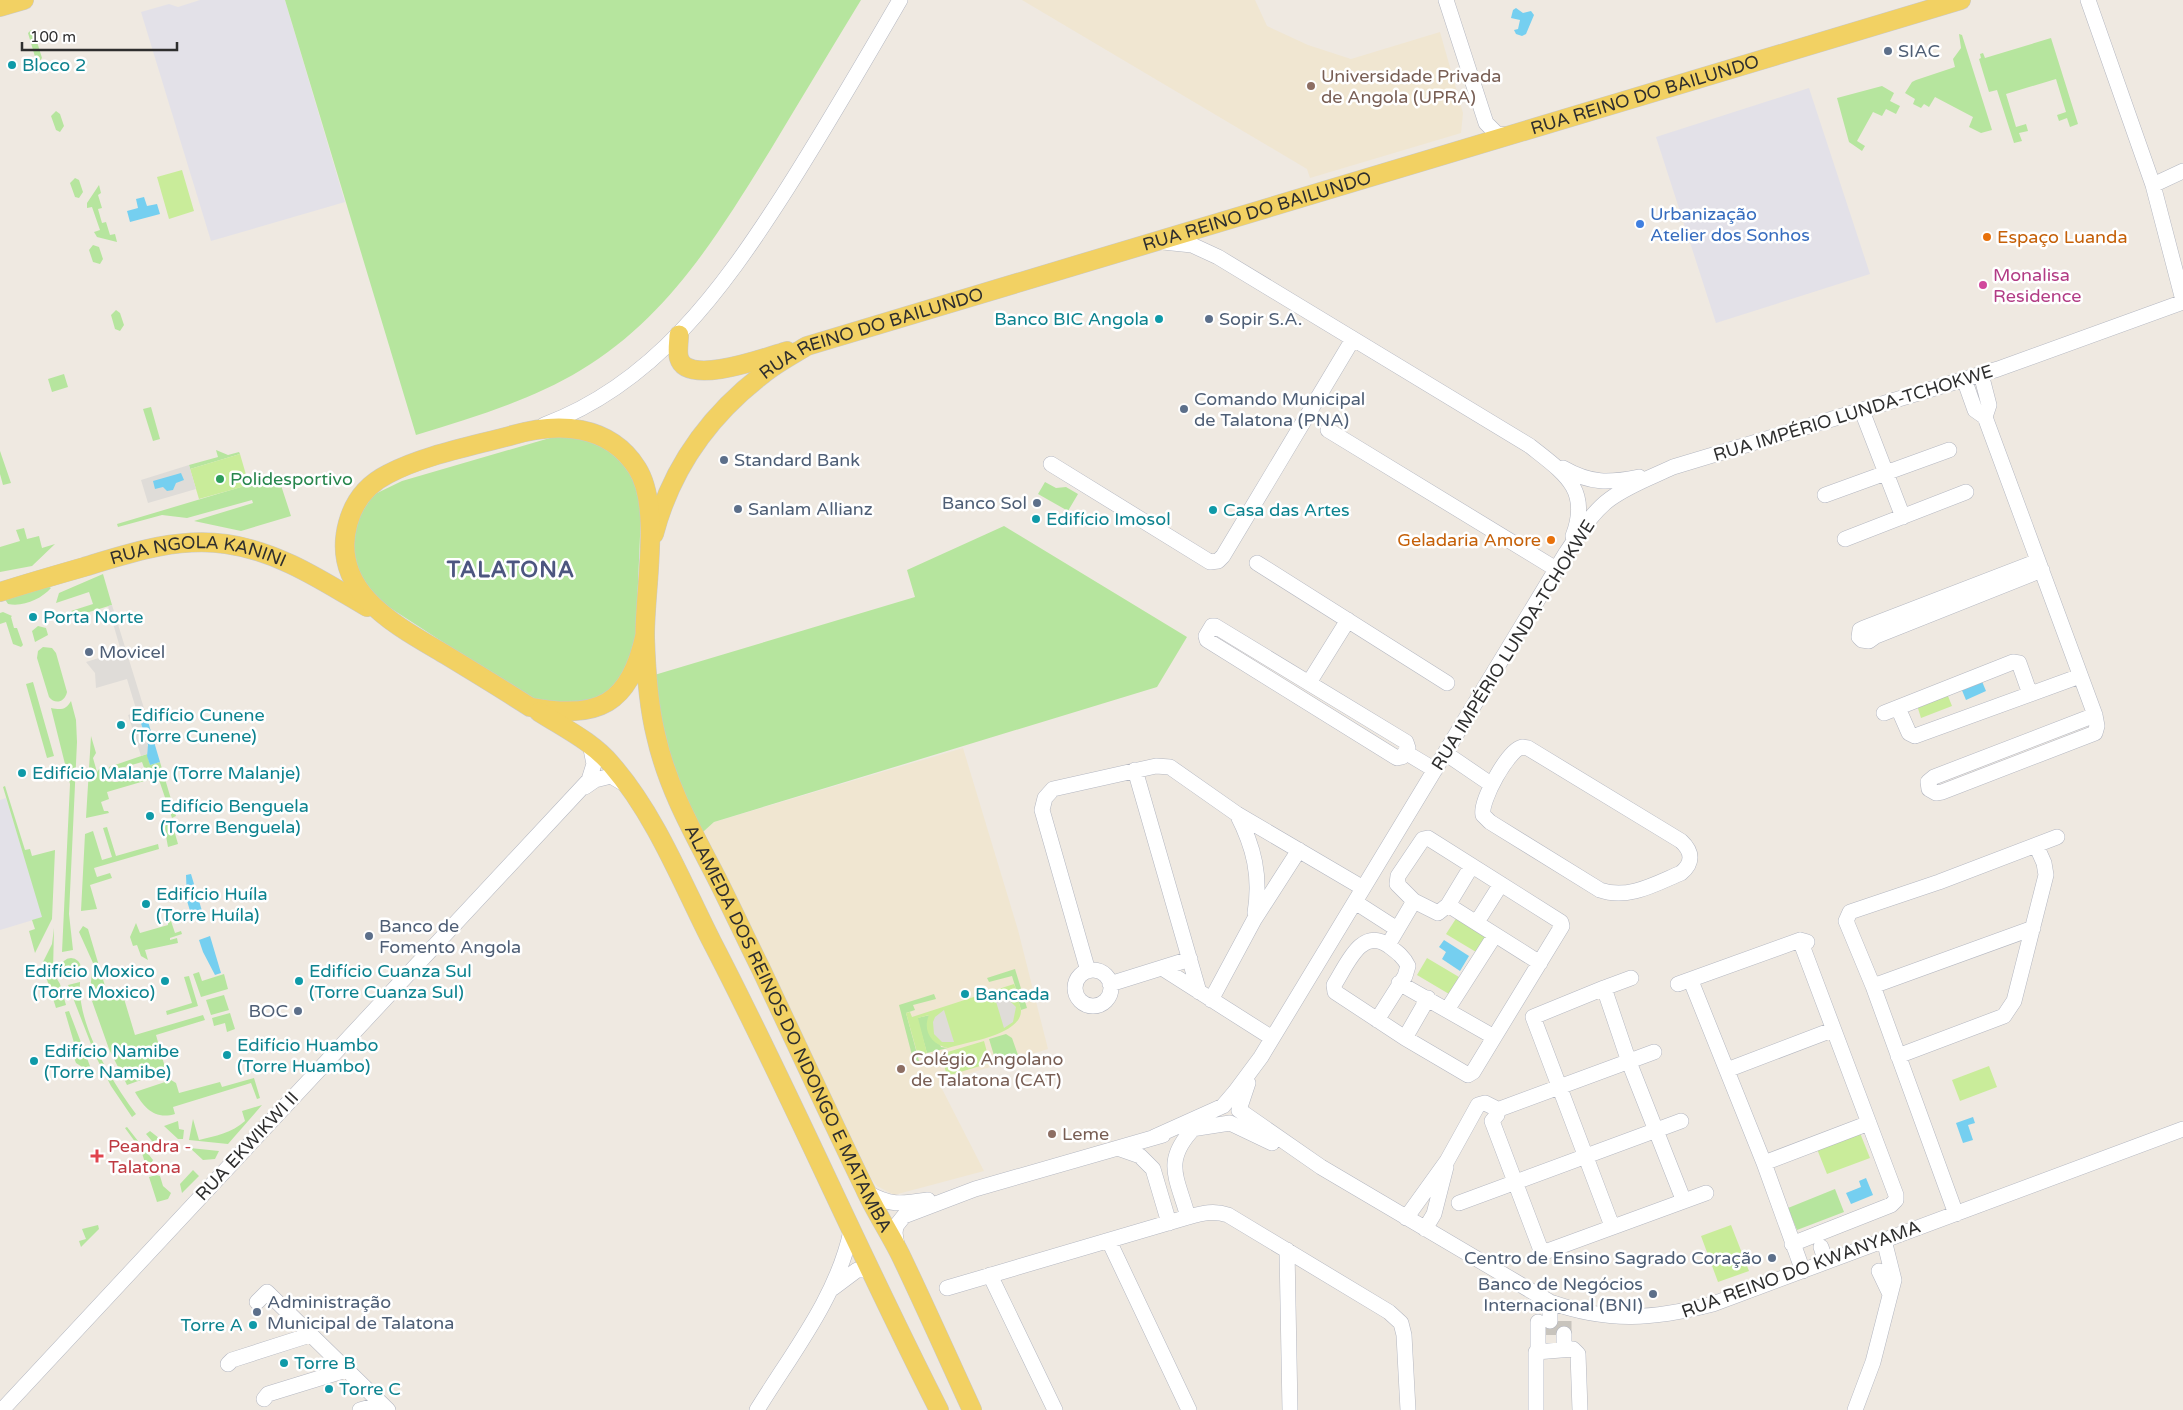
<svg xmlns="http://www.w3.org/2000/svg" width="2183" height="1410" font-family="'Varela Round',sans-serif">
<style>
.industrial{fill:#e3e1e8}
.education{fill:#f0e6d1}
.green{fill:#b6e59e}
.pitch{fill:#c9ec9a}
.plaza{fill:#dfdcd8}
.water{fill:#75cff0}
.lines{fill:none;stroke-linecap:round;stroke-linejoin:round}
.minor-tunnel{stroke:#c8c4bd;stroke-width:15;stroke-dasharray:15 8;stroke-linecap:butt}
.minor-casing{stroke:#b4b7c1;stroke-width:16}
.major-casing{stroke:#c9c9c9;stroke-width:20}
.minor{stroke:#fff;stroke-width:15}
.major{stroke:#f2d163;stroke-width:19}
.service-dot{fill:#5c6f8a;stroke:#fff;stroke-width:2}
.culture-dot{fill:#0f9aa8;stroke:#fff;stroke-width:2}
.education-dot{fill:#8d6e63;stroke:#fff;stroke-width:2}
.shop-dot{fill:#3f7fe0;stroke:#fff;stroke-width:2}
.food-dot{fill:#e8710a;stroke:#fff;stroke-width:2}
.hotel-dot{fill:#d1479c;stroke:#fff;stroke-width:2}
.leisure-dot{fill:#2e9e5b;stroke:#fff;stroke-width:2}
.health-dot{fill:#e0444e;stroke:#fff;stroke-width:2}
.labels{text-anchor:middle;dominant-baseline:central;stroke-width:5;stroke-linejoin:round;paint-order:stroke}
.service-label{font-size:18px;fill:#4e5e75;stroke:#fff;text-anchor:start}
.culture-label{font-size:18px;fill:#0d838f;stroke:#fff;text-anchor:start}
.education-label{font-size:18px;fill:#785e54;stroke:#fff;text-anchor:start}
.street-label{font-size:18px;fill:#2e2e2e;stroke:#fff}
.shop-label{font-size:18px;fill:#366cbe;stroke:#fff;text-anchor:start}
.food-label{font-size:18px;fill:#c56008;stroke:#fff;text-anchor:start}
.hotel-label{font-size:18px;fill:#b23c85;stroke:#fff;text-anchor:start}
.leisure-label{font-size:18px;fill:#27864d;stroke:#fff;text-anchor:start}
.health-label{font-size:18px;fill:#be3a42;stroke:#fff;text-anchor:start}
.district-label{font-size:22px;font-weight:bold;letter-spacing:1px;fill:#4d5680;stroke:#fff}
</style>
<rect width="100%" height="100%" fill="#efe9e1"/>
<path class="industrial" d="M200 0H285L345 202 211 241 141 12 169 4 178 7Z
M1809 88 1870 274 1716 323 1656 137Z
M6 798 43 917 0 930V800Z"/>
<path class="education" d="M1022 0H1255L1267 26 1308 45 1351 59 1440 32 1463 113 1461 133 1310 178 1307 169Z
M963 748 1018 930 1048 1049 939 1083 984 1171 894 1195 877 1186 871 1178 704 831 714 822Z"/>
<path class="green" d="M285 0H861C831 49 801 99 771 149 719 233 668 318 581 370 530 401 473 417 416 435Z
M31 30 34 32 42 58 39 62 36 60 28 33Z
M1959 34 1962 35 1992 130 1981 133 1969 127 1973 117 1935 97 1929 107 1924 104 1921 108 1913 104 1915 99 1905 93 1912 82 1916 80 1955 67 1953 59 1961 48Z
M2051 38 2078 124 2070 127 2067 118 2059 121 2057 115 2066 112 2056 79 2006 94 2016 127 2026 124 2028 131 2019 133 2022 141 2014 143 1997 90 1989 92 1979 59 1981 58 1980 54 1983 53 1985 58Z
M1882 86 1894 93 1890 101 1900 106 1896 114 1886 109 1882 116 1873 112 1857 141 1865 146 1862 151 1849 142 1837 98Z
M56 111 60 114 64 126 60 132 56 130 51 116Z
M75 178 79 180 83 192 79 198 75 197 70 183Z
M99 185 101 193 98 195 102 208 98 209 102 223 106 222 110 235 115 234 117 242 97 237 94 232 100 230 92 207 87 208V203Z
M93 245 99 247 103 259 100 264 93 262 89 250Z
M116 310 120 313 124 325 120 331 115 329 111 315Z
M64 374 68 387 52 392 48 379Z
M151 407 160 439 153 441 143 409Z
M560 435 582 436 607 448 624 465 638 486 641 513 635 654 620 683 600 700 569 706 534 701 381 602 363 585 351 547 360 515 373 495 402 481Z
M216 450 228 455 239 452 240 454 190 469 189 465 218 457Z
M0 451 11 483 3 485 0 474Z
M278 476 291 516 241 531 194 521 253 503 252 500 187 518 162 515 118 527 117 524Z
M1045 482 1056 488 1066 487 1078 494 1068 511 1038 494Z
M1004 526 1187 637 1157 687 714 822 704 831 697 832 671 770 651 676 915 597 907 570Z
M24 528 27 539 39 536 42 548 55 544 32 566 0 572V547L20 541 16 530Z
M103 574 112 605 73 617 71 611 93 604 89 592 56 603 59 593Z
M48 586 51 588C41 599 24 607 8 604L4 598Z
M3 612 12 616 11 617 14 628H17L23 645 21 647 13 644 6 622 0 624V613Z
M38 626 46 628 48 635 35 642 32 631Z
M43 647 52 648 56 653 67 692C65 702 55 705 49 697L37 658 38 651Z
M33 682 54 756 47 758 26 684Z
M71 701 76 720 77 742 69 914 73 950 62 952 70 784 51 708C61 710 66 710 71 701Z
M91 736 96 753 93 758 97 772 100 768 106 781 117 782 146 773 142 762 111 771 109 767 147 754 150 765 160 762 176 816 172 818 158 777 107 792 109 799 101 802 104 811H108L109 813 86 818Z
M5 786 25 850 30 849 32 856 55 850 52 919 35 953 29 931 35 929 32 920 42 917 3 787Z
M167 819 169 824 172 823 178 844 168 847 163 820Z
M107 827 116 856 158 844 159 849 94 868 97 877 110 873 112 878 90 885 97 909 81 911 85 834 93 831 102 860 112 857 103 828Z
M171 921 175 933 181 931 182 934 170 938V940L177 938 178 943 145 950 148 960 141 956 137 945 133 946 130 937 136 923 140 933 168 925V922Z
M83 926 88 929 105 986 90 991 93 963 79 932Z
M54 928 53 972 60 984 66 1005 56 1008 42 964 52 944Z
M61 968a10 10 0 1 1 20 0a10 10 0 1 1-20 0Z
M1015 969 1027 1008 1021 1010 1019 1003 1007 991 1016 989 1012 976 989 982 987 978Z
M199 972 202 981 224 974 228 989 201 997 193 974Z
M189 976 198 1006 167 1015 166 1011 192 1003 184 977Z
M80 982C77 1025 111 1080 136 1114L132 1117 111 1086 96 1057 68 985Z
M122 992 135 1035 203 1015 205 1020 156 1035 166 1071 127 1085 109 1049 92 1001Z
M934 994 936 999 913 1005 915 1010 906 1013 919 1061 914 1063 899 1005Z
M224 995 229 1010 211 1015 206 1000Z
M69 1011 93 1074 76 1063 73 1055 77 1053 65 1012Z
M230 1013 235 1029 227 1032 225 1023 214 1026 212 1018Z
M930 1015 941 1047 948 1048 927 1053 917 1018Z
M1006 1034 1012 1038 1018 1055 996 1062 989 1039Z
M254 1078 260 1098 257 1099 251 1083 173 1107 175 1114C155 1120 144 1108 135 1092L171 1080 176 1083 179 1093 220 1082 222 1087Z
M262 1105 228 1144 189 1140 193 1119 199 1140C215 1136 232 1133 245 1121L242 1111Z
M178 1121 179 1129 184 1130 183 1139H178L164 1126Z
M127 1127 153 1160 151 1164 146 1166 141 1150 125 1128Z
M150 1131 169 1146 168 1153H162L146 1134Z
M190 1148 219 1151 215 1159 203 1160Z
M193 1170 199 1176 182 1193 180 1184Z
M156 1175 160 1176 163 1186 171 1193 168 1199 157 1202 149 1177Z
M1835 1189 1844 1212 1797 1230 1788 1208Z
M98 1225 99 1229 81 1247 79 1241 86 1239 82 1229Z"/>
<path class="pitch" d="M182 170 194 211 169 219 157 177Z
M240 454 249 485 199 499 190 469Z
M1946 691 1952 706 1921 718 1916 702Z
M1457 917 1486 936 1476 952 1446 934Z
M1427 958 1459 977 1449 994 1417 975Z
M1014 984 1016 989 1008 991C1015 996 1020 1002 1021 1010 1022 1035 967 1042 948 1048 932 1045 922 1031 929 1015L918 1018 927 1053 918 1056 906 1013 910 1012 912 1017Z
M984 1041 990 1063 947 1076 941 1054Z
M1989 1066 1997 1087 1960 1101 1952 1080Z
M1860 1133 1870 1158 1827 1174 1817 1149Z
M1731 1225 1749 1271 1718 1282 1701 1236Z"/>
<path class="plaza" d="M189 465 196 489 148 503 141 480Z
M112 605 147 718 141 720 148 747 147 754 141 756 128 715 137 712 127 679 96 688 95 673 86 662 121 651 108 606Z
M994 995 1005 996 1016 1007 1013 1022 1004 1028Z
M944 1010 954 1042H942L934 1034 933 1022 935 1017Z"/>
<path class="water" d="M1516 8 1523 13 1531 11 1534 15 1526 34 1522 36 1516 34 1514 30 1518 29 1520 20 1511 18 1513 10Z
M144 197 147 206 157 204 160 214 130 222 127 211 138 208 136 199Z
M181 473 184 480 176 483 173 490 167 491 163 487 155 489 153 481Z
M1981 679 1986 691 1966 700 1961 688Z
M147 718 160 762 150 765 147 756 148 745 140 720Z
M191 874 202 911 191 914 187 901 186 875Z
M210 936 221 973 215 975 203 952 199 940Z
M1444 940 1469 956 1460 971 1442 959 1446 952 1439 947Z
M1973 1117 1975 1123 1968 1125 1973 1140 1963 1143 1956 1123Z
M1866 1178 1873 1195 1851 1204 1846 1193 1861 1187 1859 1181Z"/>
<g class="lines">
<path class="minor-tunnel" d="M1550 1321V1335
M1564 1321V1334"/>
<g class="minor-casing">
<path id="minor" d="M1446 0 1486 123 1497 134 1510 135
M2088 0 2153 185 2183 300
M2153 185 2183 171
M1163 242 1192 245 1218 257 1530 446C1564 473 1591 489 1573 536
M1981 374 1989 405 1985 417 2095 715 2097 726 2095 733 1942 792 1936 793 1929 789 1928 782 1934 777 2095 715
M1964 379 1975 410 1985 417
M1862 411 1903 517
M544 425C654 384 722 290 783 195 824 131 862 65 900 0
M1328 430 1556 569
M1051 464 1210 562 1218 561 1223 556 1353 339
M1563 468C1591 484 1609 483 1639 477
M1825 495 1949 450
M1845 539 1966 492
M2038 561 1864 628 1860 630 1859 637 1862 640 1869 641 1876 636 2042 570
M1257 563 1447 683
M1212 626H1215L1406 742 1408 748 1402 757 1397 758 1207 640 1206 636Z
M1310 681 1348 620
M1898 708 1909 733 1915 736 2080 676
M1884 713 2013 662 2019 663 2030 694
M1522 747 1528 748 1681 841C1693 852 1693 863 1681 873 1655 884 1628 900 1600 890L1490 822 1483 815C1480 801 1508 750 1522 747Z
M1405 752 1435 770
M1445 753 1492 785
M1135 770 1199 992
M585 787 595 780 611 776 626 785
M1237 814C1254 847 1261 876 1255 913
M1355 902 1397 929
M1448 905 1540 963
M1477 922 1501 884
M1388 945 1414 901
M1162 968 1272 1038
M1075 988a18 18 0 1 1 36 0a18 18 0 1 1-36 0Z
M1088 971 1042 810 1045 798 1053 789 1156 766 1170 767 1237 814 1363 888
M1631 978 1604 988 1629 1062 1683 1199
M1691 981 1764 1163 1803 1271
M1399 983 1494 1037
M1110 984 1190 959
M1678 984 1800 940 1807 942
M1873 986 2033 928
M1604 988 1533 1017 1612 1226
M1211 1000 1254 920 1299 850
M1447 1010 1495 935
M1377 1020 1405 976 1408 966C1404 957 1397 952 1389 946 1361 926 1347 965 1334 985L1335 992 1405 1038 1468 1075 1473 1072 1562 926 1561 922 1428 838 1423 839 1398 876 1397 884 1414 901 1438 913 1448 905 1471 867
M1405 1038 1428 998
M1898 1056 2004 1016 2014 1001 2046 875 2044 863 2036 845
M1727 1070 1832 1030
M1248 1083 1239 1110 1321 1167 1550 1302C1609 1323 1654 1319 1713 1304L2183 1129
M1497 1110 1654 1052
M1492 1121 1542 1253 1706 1193
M1185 1130 1230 1123 1272 1143
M1154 1137 1223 1106 1235 1092 1261 1057 1566 553C1579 534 1592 512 1610 499 1629 485 1652 477 1673 467L1998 369 2183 302
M1120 1149 1140 1156 1153 1169 1169 1223
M1764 1163 1869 1123
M866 1192C890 1206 901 1204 928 1200
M1459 1203 1681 1121
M1956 1214 1873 986 1846 921 1850 912 1939 882 2057 837
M1188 1217C1177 1177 1162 1161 1195 1127
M1406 1218 1447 1161 1478 1105 1485 1103 1495 1108 1497 1115 1492 1121
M1425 1229 1434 1214 1446 1167
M1109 1241 1189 1410
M1792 1244 1891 1205 1896 1200V1195L1800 940
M897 1246 895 1233 896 1226 904 1216 975 1189 1163 1135
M1821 1247 1826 1262
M1287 1250 1290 1410
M1879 1271 1890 1294
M990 1275 1055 1410
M833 1288 857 1270H870
M947 1288 1188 1217C1203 1213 1214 1210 1228 1215L1389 1312 1401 1323 1404 1335 1408 1410
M257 1302 267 1292 388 1410
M1550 1302V1321
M1538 1322V1351
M1564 1334V1349
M228 1364 232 1360 310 1335
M264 1399 268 1394 346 1370
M2 1410 589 780 594 764 590 744
M360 1410 381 1404
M757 1410C792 1353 837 1297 851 1231
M1536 1410V1352L1573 1349 1578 1354 1580 1410
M1855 1410 1873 1362 1894 1280 1884 1240"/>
</g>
<g class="major-casing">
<g id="major">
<path d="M0 7 24 0"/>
<path d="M679 335C679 341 677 352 679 358 687 387 767 357 787 351"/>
<path id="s1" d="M654 534C671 469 709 416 762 375 775 364 792 355 807 346L1961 0"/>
<path id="s2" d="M0 592C28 583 56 575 84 567 130 553 177 537 226 544 278 551 323 581 367 607"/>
<path id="s3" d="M645 635C630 705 598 720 530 707 502 689 474 672 446 655 397 626 329 592 348 523 354 501 368 484 388 474 424 455 473 446 513 435 558 422 609 424 637 468 662 507 644 592 645 638 646 671 648 704 656 736 667 785 690 827 713 871 729 902 744 935 760 967 795 1041 829 1115 865 1189 875 1211 889 1232 900 1254 925 1306 948 1358 972 1410"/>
<path d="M539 712C564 728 593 742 612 765 656 816 682 883 712 942 792 1096 860 1256 939 1410"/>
</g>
</g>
<use href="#minor" class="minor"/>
<use href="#major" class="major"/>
</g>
<g class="service-dot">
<circle cx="1888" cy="51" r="5"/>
<circle cx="1209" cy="319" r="5"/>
<circle cx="1184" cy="409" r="5"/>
<circle cx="724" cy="460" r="5"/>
<circle cx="1037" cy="503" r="5"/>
<circle cx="738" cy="509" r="5"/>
<circle cx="89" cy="652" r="5"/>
<circle cx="369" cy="936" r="5"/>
<circle cx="298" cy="1011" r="5"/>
<circle cx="1772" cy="1258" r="5"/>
<circle cx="1653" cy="1294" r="5"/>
<circle cx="257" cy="1312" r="5"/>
</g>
<g class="culture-dot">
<circle cx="12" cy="65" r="5"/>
<circle cx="1159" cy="319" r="5"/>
<circle cx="1213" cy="510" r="5"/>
<circle cx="1036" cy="519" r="5"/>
<circle cx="33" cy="617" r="5"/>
<circle cx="121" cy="725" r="5"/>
<circle cx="22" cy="773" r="5"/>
<circle cx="150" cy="816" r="5"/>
<circle cx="146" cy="904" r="5"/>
<circle cx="165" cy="981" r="5"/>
<circle cx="299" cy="981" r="5"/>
<circle cx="965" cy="994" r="5"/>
<circle cx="227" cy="1055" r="5"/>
<circle cx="34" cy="1061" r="5"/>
<circle cx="253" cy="1325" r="5"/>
<circle cx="284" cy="1363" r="5"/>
<circle cx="329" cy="1389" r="5"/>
</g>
<g class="education-dot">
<circle cx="1311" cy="86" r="5"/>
<circle cx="901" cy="1069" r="5"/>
<circle cx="1052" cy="1134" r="5"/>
</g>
<circle class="shop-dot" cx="1640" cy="224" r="5"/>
<g class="food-dot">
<circle cx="1987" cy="237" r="5"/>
<circle cx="1551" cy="540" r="5"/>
</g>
<circle class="hotel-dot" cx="1983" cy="285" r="5"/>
<circle class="leisure-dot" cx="220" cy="479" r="5"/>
<path class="health-dot" d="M94.5 1148.5h5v5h5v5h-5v5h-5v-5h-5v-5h5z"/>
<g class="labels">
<g class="service-label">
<text x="1898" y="51">SIAC</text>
<text x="1219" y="319">Sopir S.A.</text>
<text x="1194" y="399">Comando Municipal<tspan x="1194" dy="21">de Talatona (PNA)</tspan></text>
<text x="734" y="460">Standard Bank</text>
<text x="1027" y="503" text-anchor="end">Banco Sol</text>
<text x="748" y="509">Sanlam Allianz</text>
<text x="99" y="652">Movicel</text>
<text x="379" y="926">Banco de<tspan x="379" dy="21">Fomento Angola</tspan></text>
<text x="288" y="1011" text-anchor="end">BOC</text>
<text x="1762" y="1258" text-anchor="end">Centro de Ensino Sagrado Coração</text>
<text x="1643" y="1284" text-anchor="end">Banco de Negócios<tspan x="1643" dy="21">Internacional (BNI)</tspan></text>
<text x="267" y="1302">Administração<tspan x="267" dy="21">Municipal de Talatona</tspan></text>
</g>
<g class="culture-label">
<text x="22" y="65">Bloco 2</text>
<text x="1149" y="319" text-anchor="end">Banco BIC Angola</text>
<text x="1223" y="510">Casa das Artes</text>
<text x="1046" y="519">Edifício Imosol</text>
<text x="43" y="617">Porta Norte</text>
<text x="131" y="715">Edifício Cunene<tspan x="131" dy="21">(Torre Cunene)</tspan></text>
<text x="32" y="773">Edifício Malanje (Torre Malanje)</text>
<text x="160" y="806">Edifício Benguela<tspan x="160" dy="21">(Torre Benguela)</tspan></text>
<text x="156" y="894">Edifício Huíla<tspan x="156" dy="21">(Torre Huíla)</tspan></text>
<text x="155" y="971" text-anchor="end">Edifício Moxico<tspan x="155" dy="21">(Torre Moxico)</tspan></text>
<text x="309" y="971">Edifício Cuanza Sul<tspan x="309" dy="21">(Torre Cuanza Sul)</tspan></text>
<text x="975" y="994">Bancada</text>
<text x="237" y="1045">Edifício Huambo<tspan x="237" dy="21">(Torre Huambo)</tspan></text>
<text x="44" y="1051">Edifício Namibe<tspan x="44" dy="21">(Torre Namibe)</tspan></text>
<text x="243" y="1325" text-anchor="end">Torre A</text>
<text x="294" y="1363">Torre B</text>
<text x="339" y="1389">Torre C</text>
</g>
<g class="education-label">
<text x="1321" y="76">Universidade Privada<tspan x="1321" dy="21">de Angola (UPRA)</tspan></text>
<text x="911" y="1059">Colégio Angolano<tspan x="911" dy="21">de Talatona (CAT)</tspan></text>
<text x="1062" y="1134">Leme</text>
</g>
<g class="street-label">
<text stroke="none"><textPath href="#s1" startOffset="1124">RUA REINO DO BAILUNDO</textPath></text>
<text stroke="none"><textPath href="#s1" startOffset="719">RUA REINO DO BAILUNDO</textPath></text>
<text stroke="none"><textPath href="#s1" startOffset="314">RUA REINO DO BAILUNDO</textPath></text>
<text transform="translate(1853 413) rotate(-17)">RUA IMPÉRIO LUNDA-TCHOKWE</text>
<text stroke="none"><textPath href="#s2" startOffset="205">RUA NGOLA KANINI</textPath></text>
<text transform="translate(1513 645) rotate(-58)">RUA IMPÉRIO LUNDA-TCHOKWE</text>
<text stroke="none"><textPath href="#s3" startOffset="1364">ALAMEDA DOS REINOS DO NDONGO E MATAMBA</textPath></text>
<text transform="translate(247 1146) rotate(-47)">RUA EKWIKWI II</text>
<text transform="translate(1801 1269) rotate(-20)">RUA REINO DO KWANYAMA</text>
</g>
<g class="shop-label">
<text x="1650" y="214">Urbanização<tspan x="1650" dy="21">Atelier dos Sonhos</tspan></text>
</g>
<g class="food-label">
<text x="1997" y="237">Espaço Luanda</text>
<text x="1541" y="540" text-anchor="end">Geladaria Amore</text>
</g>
<g class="hotel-label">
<text x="1993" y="275">Monalisa<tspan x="1993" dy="21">Residence</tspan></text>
</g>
<g class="leisure-label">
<text x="230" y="479">Polidesportivo</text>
</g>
<g class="health-label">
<text x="108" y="1146">Peandra -<tspan x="108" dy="21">Talatona</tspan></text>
</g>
<g class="district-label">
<text x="511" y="570">TALATONA</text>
</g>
</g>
<path d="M22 42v8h155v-8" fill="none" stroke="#2e2e2e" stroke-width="2.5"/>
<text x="30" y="42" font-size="15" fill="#2e2e2e" stroke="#ffffff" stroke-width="4" paint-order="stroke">100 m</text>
</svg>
